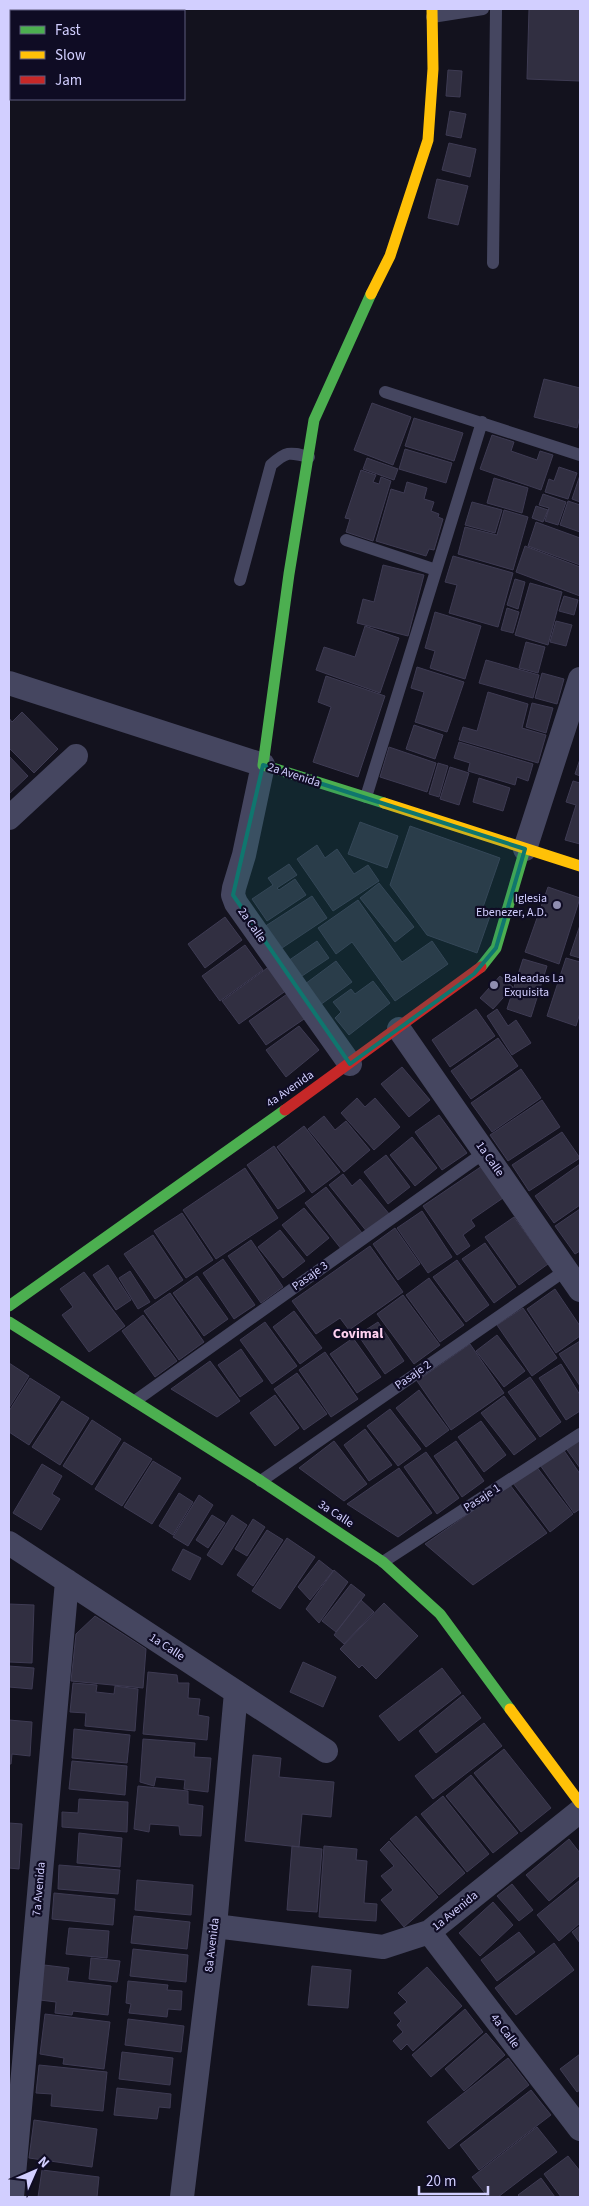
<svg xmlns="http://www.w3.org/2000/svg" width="589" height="2206" font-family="'Source Sans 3',sans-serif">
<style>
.building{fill:#312f41;stroke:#3e3b53}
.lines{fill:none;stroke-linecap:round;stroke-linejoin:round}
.lane{stroke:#454660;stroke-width:12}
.street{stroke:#454660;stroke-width:24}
.fast{stroke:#4caf50;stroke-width:11}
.slow{stroke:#ffc107;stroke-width:11}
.jam{stroke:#c62828;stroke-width:11}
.marked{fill:#0f766e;fill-opacity:0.2;stroke:#0f766e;stroke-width:4;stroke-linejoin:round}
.poi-dot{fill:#8f8db0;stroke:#0f0c24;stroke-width:2}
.labels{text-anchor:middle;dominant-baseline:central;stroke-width:4.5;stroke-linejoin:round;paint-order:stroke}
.street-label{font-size:12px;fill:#d2cfff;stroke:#0f0c24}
.poi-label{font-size:12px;fill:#d2cfff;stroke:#0f0c24;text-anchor:end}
.neighbourhood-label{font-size:14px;font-weight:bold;fill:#ffd1f1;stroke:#0f0c24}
</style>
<rect width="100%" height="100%" fill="#13121e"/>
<path class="building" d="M529 9H580V81L527 79Z
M448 70 462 71 460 97 446 96Z
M450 111 466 114 461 138 446 135Z
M449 143 476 149 470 177 442 170Z
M437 179 468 186 458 225 428 218Z
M544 379 580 388V416L577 428 534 417Z
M372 403 411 417 393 465 354 450Z
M414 418 463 433 454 461 405 446Z
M492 435 514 442 511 451 537 460 540 451 553 455 541 490 480 469Z
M405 449 452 463 446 483 399 469Z
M367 458 398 469 394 480 363 469Z
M559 467 577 473 568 499 545 492 549 479 554 481Z
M361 470 376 475 373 482 379 484 381 477 391 481 373 541 346 532 350 519 345 518Z
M580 475V502L572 499Z
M494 478 528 488 522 513 487 503Z
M407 482 427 488 424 499 434 502 431 511 439 514 438 517 443 519 434 550 429 549 426 556 376 541 391 489 404 493Z
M543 494 566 502 558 525 545 521 549 508 539 505Z
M568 501 580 505V532L560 525Z
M472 502 502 510 495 533 465 525Z
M536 506 548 510 543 522 532 518Z
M504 510 528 517 513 570 458 554 465 527 497 535Z
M536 522 580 538V565L528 546Z
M525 546 580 567V596L516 572Z
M453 556 513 573 498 627 449 613 457 585 445 582Z
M383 565 424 575 408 636 357 623 363 599 374 602Z
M515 579 525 582 518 609 507 605Z
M530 583 562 592 548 645 515 635Z
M564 596 578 600 574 615 559 611Z
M507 608 519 612 513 633 501 630Z
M435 612 481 626 465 679 430 668 435 651 425 648Z
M556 621 572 625 566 646 550 642Z
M365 626 399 638 380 693 316 670 324 647 355 657Z
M526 642 545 647 538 673 519 668Z
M486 660 539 675 533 698 479 683Z
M417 667 464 682 447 732 415 722 424 692 411 688Z
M542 673 564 679 557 704 535 698Z
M326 676 385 696 358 777 313 762 331 707 318 702Z
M488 692 528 704 522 728 546 735 538 763 459 740 463 727 477 731Z
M532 703 553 708 546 733 526 727Z
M22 712 58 749 34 773 9 748V718L12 722Z
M414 725 443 735 435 759 406 749Z
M459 742 533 764 528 781 517 777 515 785 468 771 470 763 454 758Z
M389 747 436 763 427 792 380 777Z
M9 756 28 776 9 794Z
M580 759V776L575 774Z
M438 763 448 766 439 797 429 794Z
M450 767 469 773 459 805 440 799Z
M479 778 510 788 503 811 473 802Z
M573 781 580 783V844L565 840 576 805 566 802Z
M360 822 398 836 387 868 348 854Z
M410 826 500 858 481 913 490 916 477 953 427 935 390 885Z
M317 845 325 858 337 849 354 874 368 865 379 881 333 911 297 859Z
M289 864 297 875 277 888 279 890 295 879 306 895 267 921 252 899 273 885 268 878Z
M379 883 414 927 395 942 360 898Z
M548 887 580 898 559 964 525 952Z
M312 896 327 918 279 950 264 927Z
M358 900 402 962 432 941 448 964 395 1001 352 942 336 954 318 928Z
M225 917 242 940 205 968 188 944Z
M580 925V958L570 955Z
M317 941 329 958 299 978 288 961Z
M245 945 263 970 220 1001 202 976Z
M566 958 580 962V1013L576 1026 547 1016Z
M523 959 547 966 531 1017 507 1009Z
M336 961 352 982 320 1005 305 984Z
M270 966 287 990 239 1024 222 1001Z
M500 976 513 987 493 1009 480 998Z
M373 981 390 1003 349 1035 335 1018 341 1012 333 1002 351 989 355 994Z
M290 992 307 1017 266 1045 249 1021Z
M476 1009 495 1036 450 1067 432 1040Z
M497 1009 508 1026 516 1020 531 1043 512 1055 487 1016Z
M299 1026 319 1050 286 1077 266 1050Z
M498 1038 518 1066 471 1099 451 1071Z
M402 1067 430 1100 409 1117 381 1084Z
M521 1069 541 1098 492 1132 471 1103Z
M357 1098 365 1107 375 1098 400 1127 374 1150 341 1113Z
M542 1100 560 1127 508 1161 490 1135Z
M439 1115 467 1153 442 1170 415 1132Z
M324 1116 335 1130 346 1121 370 1150 344 1172 308 1129Z
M304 1126 340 1172 312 1193 277 1147Z
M562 1132 580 1158 529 1191 512 1165Z
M412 1137 437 1168 415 1186 390 1155Z
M274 1146 305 1191 278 1209 247 1165Z
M386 1155 410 1187 388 1204 364 1172Z
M580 1164V1205L554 1223 535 1196Z
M482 1166 503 1198 471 1220 475 1226 463 1235 470 1246 457 1255 423 1206Z
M245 1168 278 1218 216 1259 183 1210Z
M343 1174 352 1186 360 1179 390 1215 368 1233 329 1185Z
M326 1187 362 1233 342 1250 305 1203Z
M304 1208 329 1238 307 1256 282 1225Z
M580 1209V1251L575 1254 555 1226Z
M422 1211 452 1257 428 1273 397 1228Z
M182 1213 213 1260 186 1278 154 1231Z
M514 1217 548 1264 519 1285 485 1237Z
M395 1228 420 1264 398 1280 373 1244Z
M280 1230 305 1261 283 1278 258 1247Z
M153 1235 183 1280 155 1299 124 1254Z
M251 1240 283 1287 261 1303 228 1256Z
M485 1243 516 1287 494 1303 462 1259Z
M370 1246 403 1292 349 1330 340 1318 316 1334 292 1301Z
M223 1259 255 1305 234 1319 203 1273Z
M457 1260 489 1305 466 1322 433 1277Z
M108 1265 131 1300 116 1310 93 1275Z
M130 1271 150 1302 138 1309 119 1278Z
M84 1272 125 1326 89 1352 62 1315 73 1307 60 1289Z
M197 1276 228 1319 204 1336 173 1293Z
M429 1278 464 1325 440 1342 406 1295Z
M555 1289 580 1326V1336L556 1353 527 1309Z
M170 1293 204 1342 179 1360 144 1311Z
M403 1295 440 1345 414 1364 377 1314Z
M523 1308 557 1358 532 1376 497 1325Z
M294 1311 322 1348 300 1364 273 1327Z
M143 1315 177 1361 155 1377 122 1331Z
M265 1322 297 1366 272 1384 240 1340Z
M378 1322 404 1361 385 1374 358 1335Z
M497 1335 525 1371 504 1387 476 1351Z
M353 1338 381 1377 357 1393 330 1354Z
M580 1341V1386L559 1354Z
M470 1344 504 1393 451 1430 417 1381Z
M241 1349 263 1381 240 1397 218 1365Z
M325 1352 358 1399 331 1417 299 1370Z
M210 1361 240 1401 217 1417 171 1389Z
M9 1363 29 1376 9 1408Z
M561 1364 580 1395V1411L566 1420 539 1378Z
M297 1373 327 1414 304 1430 274 1389Z
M530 1377 561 1422 540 1437 508 1392Z
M30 1378 60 1397 29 1445 9 1432V1411Z
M419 1390 449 1430 426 1447 396 1408Z
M275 1395 299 1428 275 1446 250 1413Z
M504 1396 536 1439 514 1455 481 1413Z
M62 1401 89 1418 60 1465 32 1447Z
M390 1409 421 1449 398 1466 367 1426Z
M92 1420 121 1439 92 1485 63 1466Z
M481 1421 506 1455 484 1472 458 1437Z
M365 1429 392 1465 369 1481 344 1445Z
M580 1436V1468L565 1447Z
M334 1441 367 1484 344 1501 299 1468Z
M456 1441 484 1481 462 1497 434 1456Z
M124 1442 152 1459 122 1506 95 1489Z
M563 1449 580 1474V1509L574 1513 540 1465Z
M426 1452 459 1498 437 1514 404 1467Z
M153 1461 181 1478 152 1524 124 1507Z
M42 1464 62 1476 52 1494 60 1499 41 1530 13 1513Z
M536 1466 573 1514 550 1532 513 1483Z
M399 1468 432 1513 398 1537 347 1504Z
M510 1485 547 1533 473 1585 425 1544Z
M179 1493 193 1502 173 1535 159 1526Z
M199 1495 213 1505 188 1546 173 1537Z
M212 1515 225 1523 208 1548 196 1540Z
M232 1515 247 1525 222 1565 207 1555Z
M253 1519 265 1527 247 1556 235 1549Z
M267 1530 283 1540 253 1586 237 1575Z
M287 1538 315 1557 280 1609 252 1591Z
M183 1549 201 1558 190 1580 172 1570Z
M319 1560 333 1571 310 1600 298 1587Z
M334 1570 348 1582 319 1623 306 1609Z
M351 1584 365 1595 336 1632 322 1621Z
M361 1600 374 1612 344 1644 334 1635Z
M384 1603 418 1636 376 1679 362 1665 359 1668 340 1649Z
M9 1604 34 1605 32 1663 9 1662Z
M95 1616 146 1649 143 1688 71 1681 76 1634Z
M303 1662 336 1677 323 1707 290 1692Z
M9 1666 34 1668 32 1689 9 1687Z
M442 1668 461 1693 399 1741 379 1716Z
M148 1672 177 1675 178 1683H189L188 1698 200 1699 198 1715 209 1717 207 1740 143 1734Z
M73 1683 97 1685 96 1692 114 1694 115 1686 138 1689 135 1731 85 1726 86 1713 70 1712Z
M463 1695 481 1718 436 1753 419 1731Z
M9 1720 32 1722 30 1756 12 1754 11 1764H9Z
M484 1723 502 1746 433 1799 415 1776Z
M74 1729 130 1735 127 1763 72 1758Z
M143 1739 195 1743 194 1757 211 1758 208 1792 184 1789 185 1780 156 1777 154 1786 140 1782Z
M504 1749 551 1808 521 1832 474 1773Z
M253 1755 281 1758 279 1777 334 1782 331 1817 302 1814 299 1847 245 1841Z
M72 1761 127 1766 125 1795 69 1789Z
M471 1775 518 1833 493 1853 446 1796Z
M138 1786 188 1791V1804L203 1806 201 1836 180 1835 179 1826 150 1824 149 1832 134 1829Z
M443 1796 489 1854 467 1872 421 1814Z
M79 1799 128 1802 127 1832 62 1827V1812L78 1813Z
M416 1816 465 1873 439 1895 390 1839Z
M9 1823 22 1824 19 1869 9 1868Z
M79 1833 122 1838 120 1867 77 1863Z
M569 1839 580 1853V1875L549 1901 526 1875Z
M389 1841 438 1897 404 1927 381 1900 393 1890 381 1876 394 1866 380 1850Z
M292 1846 322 1849 317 1912 287 1910Z
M324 1846 357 1849 356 1860 367 1861 364 1903 377 1904 376 1921 319 1917Z
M59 1865 120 1870 118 1894 58 1889Z
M137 1880 193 1885 191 1915 135 1910Z
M580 1880V1923L559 1941 537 1915Z
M512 1884 533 1910 519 1921 497 1896Z
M54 1893 115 1899 113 1925 52 1919Z
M493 1902 513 1925 480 1956 459 1933Z
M134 1916 190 1922 187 1949 131 1943Z
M580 1926V1943L572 1932Z
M69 1928 109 1931 107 1958 66 1954Z
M519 1932 535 1952 497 1981 481 1960Z
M554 1943 574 1970 516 2015 495 1988Z
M133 1949 188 1955 186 1982 130 1976Z
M91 1958 120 1961 117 1982 89 1979Z
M44 1965 69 1968 67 1981 111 1986 108 2015 73 2011 72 2015 55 2013 56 2002 40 2000Z
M312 1966 351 1970 348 2008 308 2005Z
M427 1967 462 2006 413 2051 407 2044 401 2050 393 2041 403 2032 397 2025 401 2021 394 2013 407 2002 398 1993Z
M128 1981 168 1985 167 1990 182 1991 181 2010 168 2009 167 2017 129 2013 131 2004 126 2003Z
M465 2009 483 2032 431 2077 412 2055Z
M45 2014 110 2022 104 2069 63 2064 64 2058 40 2054Z
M128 2019 184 2026 181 2052 125 2045Z
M486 2033 505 2055 464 2091 445 2069Z
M122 2052 173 2058 170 2085 119 2079Z
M580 2054V2090L577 2092 560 2069Z
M508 2058 529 2085 449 2149 427 2122Z
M39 2065 107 2072 103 2111 51 2106 52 2094 36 2093Z
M117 2088 171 2094 170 2108 159 2107 157 2119 114 2115Z
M531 2090 551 2115 479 2170 460 2145Z
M34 2120 97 2129 92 2167 29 2158Z
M537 2127 557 2152 498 2197H488L472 2177Z
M568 2156 580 2171V2197H561L544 2174Z
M42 2170 99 2177 97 2197H38Z
M541 2178 555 2197H520L518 2195Z"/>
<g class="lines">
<path class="lane" d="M432 17 483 9
M493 263 496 9
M385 392 580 455
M346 540 436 570
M240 580 271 465C287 451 289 452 309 457
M366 797 482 422
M135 1401 485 1152
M261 1481 566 1270
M383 1562 580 1434"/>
<path class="street" d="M9 683 263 765 244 855 234 888 233 895 236 903 350 1064
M9 818 76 756
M525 849 580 679
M399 1029 580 1290
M9 1543 326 1751
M215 1926 383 1947 429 1932 580 1811
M429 1932 580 2129
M12 2197 67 1581
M182 2197 215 1926 236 1692"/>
<path class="fast" d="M371 294 314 420 289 574 263 765 384 803
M481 967 496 948 525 849
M9 1306 285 1110
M9 1322 261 1481 383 1562 440 1614 510 1709"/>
<path class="slow" d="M371 294 390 256 428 140 433 69 432 9
M384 803 580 866
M510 1709 580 1803"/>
<path class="jam" d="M285 1110 481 967"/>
</g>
<path class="marked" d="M263 765 525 849 496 948 474 974 350 1064 233 895Z"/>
<g class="poi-dot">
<circle cx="557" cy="905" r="5"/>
<circle cx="494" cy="985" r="5"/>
</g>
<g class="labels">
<g class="street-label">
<text transform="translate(294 775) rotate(18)">2a Avenida</text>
<text transform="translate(252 925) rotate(55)">2a Calle</text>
<text transform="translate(290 1089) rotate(-35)">4a Avenida</text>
<text transform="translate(490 1159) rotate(55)">1a Calle</text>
<text transform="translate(310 1276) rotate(-36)">Pasaje 3</text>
<text transform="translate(413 1375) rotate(-35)">Pasaje 2</text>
<text transform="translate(482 1498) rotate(-33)">Pasaje 1</text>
<text transform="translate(336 1514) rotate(33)">3a Calle</text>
<text transform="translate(167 1647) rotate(33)">1a Calle</text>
<text transform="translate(39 1889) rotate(-85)">7a Avenida</text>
<text transform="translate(455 1911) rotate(-39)">1a Avenida</text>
<text transform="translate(212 1945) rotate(-83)">8a Avenida</text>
<text transform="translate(505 2031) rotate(53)">4a Calle</text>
</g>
<g class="poi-label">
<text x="547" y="898">Iglesia<tspan x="547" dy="14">Ebenezer, A.D.</tspan></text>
<text x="504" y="978" text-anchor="start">Baleadas La<tspan x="504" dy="14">Exquisita</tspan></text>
</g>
<g class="neighbourhood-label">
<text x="358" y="1334">Covimal</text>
</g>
</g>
<rect width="589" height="2206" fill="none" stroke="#d2cfff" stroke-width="20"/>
<rect x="10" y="10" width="175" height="90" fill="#0f0c24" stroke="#5d5a7c"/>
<rect x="20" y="26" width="25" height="8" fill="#4caf50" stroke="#5d5a7c"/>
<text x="55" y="35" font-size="15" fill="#d2cfff">Fast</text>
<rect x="20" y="51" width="25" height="8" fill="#ffc107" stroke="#5d5a7c"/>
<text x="55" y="60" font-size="15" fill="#d2cfff">Slow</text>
<rect x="20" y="76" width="25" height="8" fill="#c62828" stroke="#5d5a7c"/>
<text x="55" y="85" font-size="15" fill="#d2cfff">Jam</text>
<g transform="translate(35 2171) rotate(45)" stroke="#0f0c24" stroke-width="4" paint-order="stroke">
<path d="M0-4L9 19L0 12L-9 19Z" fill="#d2cfff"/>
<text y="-8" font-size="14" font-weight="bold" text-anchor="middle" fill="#d2cfff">N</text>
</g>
<path d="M419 2186v8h69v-8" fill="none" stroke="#d2cfff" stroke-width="2.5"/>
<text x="426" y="2186" font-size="15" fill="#d2cfff" stroke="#0f0c24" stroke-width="4" paint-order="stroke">20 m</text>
</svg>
